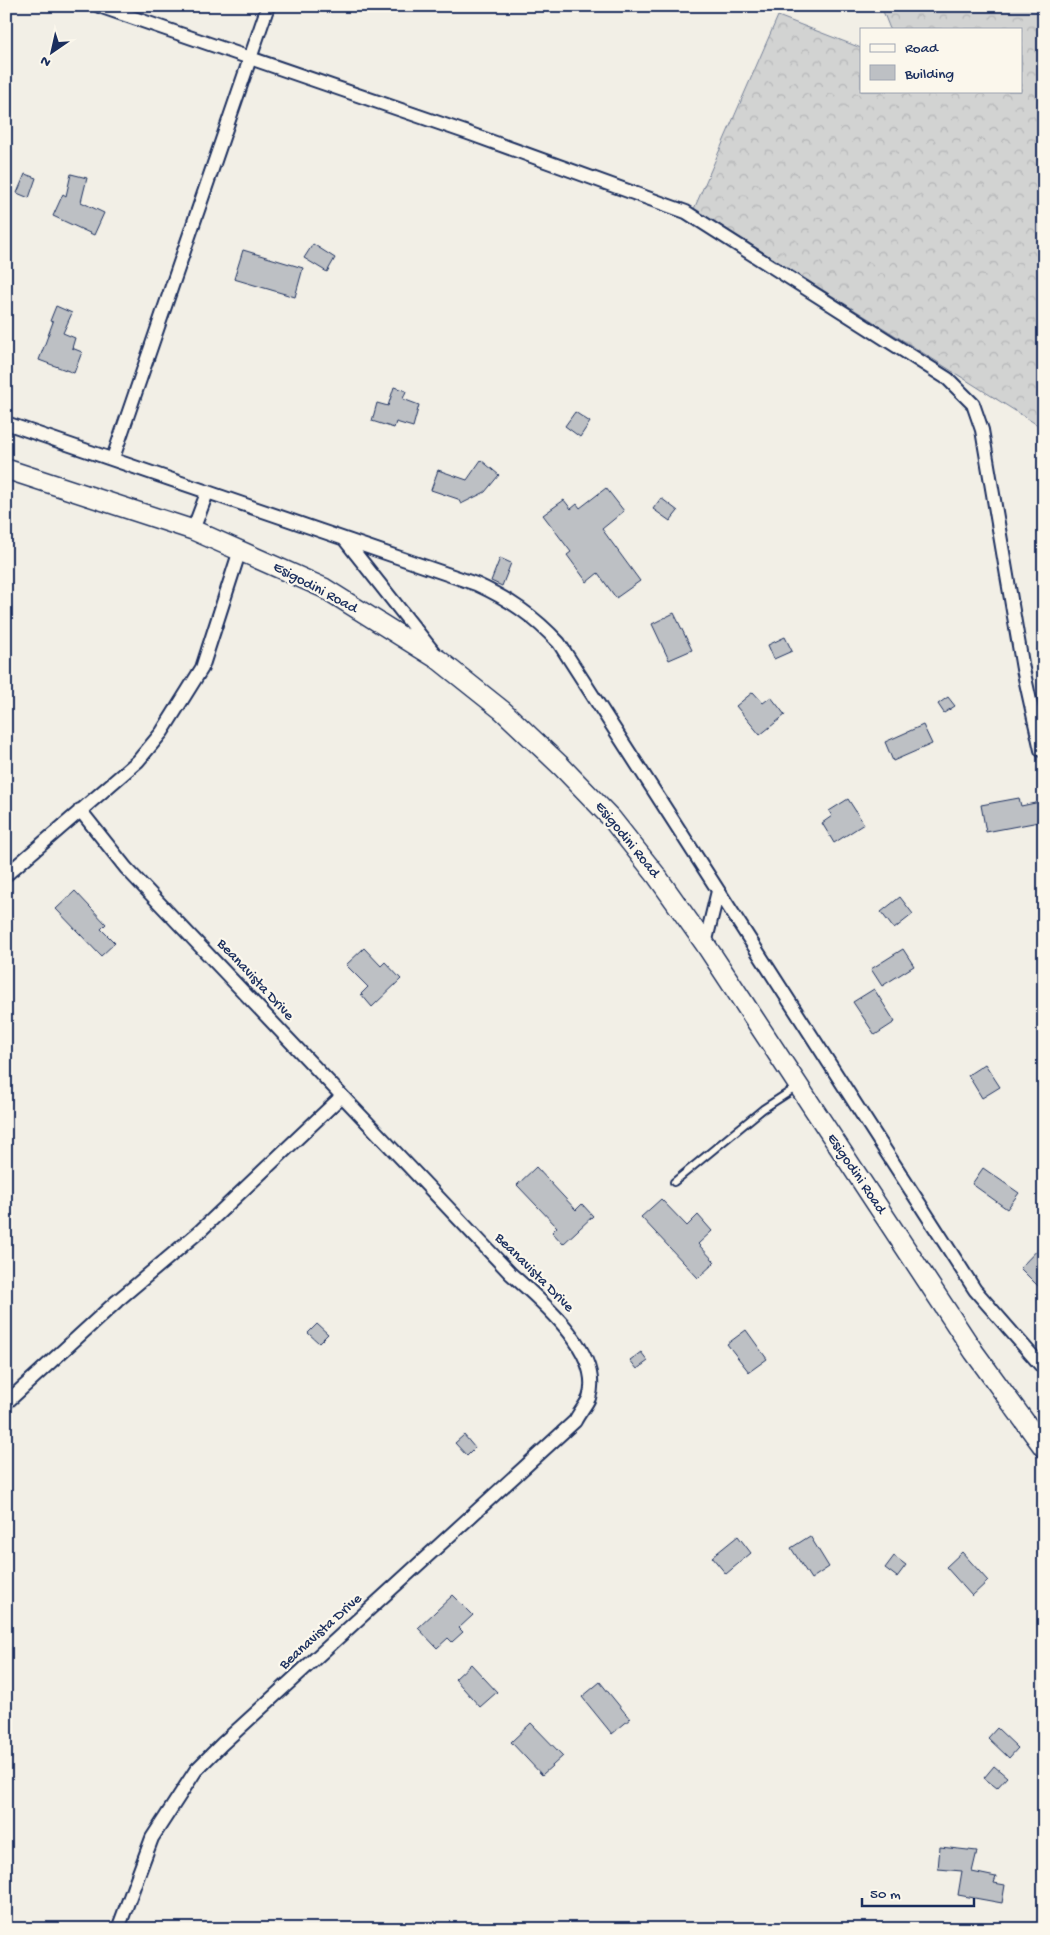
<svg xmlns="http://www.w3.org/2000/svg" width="1050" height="1935" font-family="'Gochi Hand',sans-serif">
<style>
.forest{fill:url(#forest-crowns);stroke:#768198}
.building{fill:#bdc0c4;stroke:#1b2f5e}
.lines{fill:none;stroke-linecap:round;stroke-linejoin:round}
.service-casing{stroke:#1b2f5e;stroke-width:10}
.minor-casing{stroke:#1b2f5e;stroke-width:16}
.secondary-casing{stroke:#1b2f5e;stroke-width:22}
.service{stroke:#fbf7ec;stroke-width:6}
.minor{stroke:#fbf7ec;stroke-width:12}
.secondary{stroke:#fbf7ec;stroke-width:19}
.labels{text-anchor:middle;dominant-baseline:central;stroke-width:4.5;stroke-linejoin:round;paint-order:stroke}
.street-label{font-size:15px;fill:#1b2f5e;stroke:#fbf7ec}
</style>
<defs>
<pattern id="forest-crowns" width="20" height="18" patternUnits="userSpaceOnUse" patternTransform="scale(1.25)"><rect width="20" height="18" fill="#d2d3d2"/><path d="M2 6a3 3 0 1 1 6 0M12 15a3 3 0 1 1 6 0" fill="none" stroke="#b4b5b7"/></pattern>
</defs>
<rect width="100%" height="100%" fill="#f2efe6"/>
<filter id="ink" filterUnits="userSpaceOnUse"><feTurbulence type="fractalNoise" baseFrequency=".02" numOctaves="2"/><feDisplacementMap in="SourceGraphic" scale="10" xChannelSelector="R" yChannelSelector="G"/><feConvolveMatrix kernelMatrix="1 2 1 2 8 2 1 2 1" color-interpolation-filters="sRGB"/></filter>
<g filter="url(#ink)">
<path class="forest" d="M881 6H1044V429L694 209 778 16 861 48V91H1021V29H890Z"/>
<path class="building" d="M25 174 36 178 29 198 17 193Z
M71 174 87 178 81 202 104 213 94 235 53 216 63 194 66 196Z
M313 244 335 258 327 272 304 258Z
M243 250 303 268 295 297 234 279Z
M56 306 72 313 63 333 75 338 72 348 82 352 74 373 39 360 53 322 50 321Z
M394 387 406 391 403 399 419 405 413 427 396 422 394 428 372 421 377 403 388 406Z
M575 412 590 422 580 437 565 426Z
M481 460 499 475 485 492 461 504 458 499 431 490 438 470 467 480Z
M606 488 624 511 602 529 640 581 616 598 598 573 587 582 567 555 571 552 543 515 564 500 571 509 577 504 580 508Z
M661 498 678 511 670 521 653 509Z
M500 558 511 563 502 586 491 581Z
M674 613 692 650 669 660 652 624Z
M785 637 792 651 774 659 768 645Z
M753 692 763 703 771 697 785 715 760 735 736 706Z
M948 697 955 706 944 713 938 704Z
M923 725 932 744 893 761 885 742Z
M1019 798 1021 806 1040 802 1044 821 986 832 981 805Z
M848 799 864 824 834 843 822 823 832 816 829 811Z
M75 891 106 924 101 929 115 943 101 956 56 909Z
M900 897 913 914 894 929 881 912Z
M364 948 381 966 385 962 401 979 372 1007 361 994 368 987 346 965Z
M903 949 914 966 882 986 871 969Z
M874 989 895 1022 875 1035 853 1002Z
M985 1064 1000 1087 982 1098 968 1075Z
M536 1167 576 1210 582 1204 593 1216 563 1244 552 1232 557 1227 517 1185Z
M983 1168 1019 1193 1007 1209 972 1184Z
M661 1199 687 1226 698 1215 712 1231 698 1244 715 1262 698 1278 641 1217Z
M1044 1243V1292L1020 1268Z
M317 1324 328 1334 319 1343 308 1333Z
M746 1330 767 1359 749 1372 727 1344Z
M641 1352 648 1361 637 1369 630 1360Z
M464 1435 475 1448 467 1456 455 1443Z
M738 1536 751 1553 726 1574 712 1557Z
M810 1536 829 1567 811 1579 791 1548Z
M962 1552 988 1581 972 1596 946 1567Z
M894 1556 906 1565 897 1577 885 1568Z
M453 1595 473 1615 459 1628 463 1632 452 1642 448 1638 437 1648 418 1628Z
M471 1664 497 1692 480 1707 455 1679Z
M600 1682 630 1719 612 1734 582 1697Z
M531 1723 563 1756 542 1775 511 1742Z
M997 1728 1018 1748 1009 1758 988 1738Z
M994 1766 1007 1777 997 1788 984 1778Z
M940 1847 977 1851 972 1872 996 1877 994 1883 1005 1885 1002 1903 958 1895 962 1871 938 1869Z"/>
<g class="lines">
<g class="service-casing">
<path id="service" d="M674 1182 763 1109 797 1087"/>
</g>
<g class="minor-casing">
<path id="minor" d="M99 6 468 133 686 212 948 379 973 404 982 430 1023 669 1041 750
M6 423 476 584C509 599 534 616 559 643L975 1290 1044 1369
M113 458 268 6
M193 530 207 493
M345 540 435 654
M80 810 126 868 511 1274C540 1300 604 1353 589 1398 586 1405 579 1413 575 1421L222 1744 196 1770 152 1838 118 1929
M6 875 138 761 162 732 202 668 240 550
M705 944 718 891
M6 1403 117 1301 200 1231 342 1096"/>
</g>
<g class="secondary-casing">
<path id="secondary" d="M6 469 193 530 324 588 439 660 503 711 561 766 611 818 656 875 705 944 974 1352 1044 1448"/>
</g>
<use href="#service" class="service"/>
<use href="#minor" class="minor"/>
<use href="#secondary" class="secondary"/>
</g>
</g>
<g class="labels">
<g class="street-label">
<text transform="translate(315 588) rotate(28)">Esigodini Road</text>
<text transform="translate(627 840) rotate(51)">Esigodini Road</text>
<text transform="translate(255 980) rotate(47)">Beanavista Drive</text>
<text transform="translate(856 1174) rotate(56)">Esigodini Road</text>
<text transform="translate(534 1273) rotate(45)">Beanavista Drive</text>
<text transform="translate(321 1632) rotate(-42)">Beanavista Drive</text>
</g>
</g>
<rect width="1050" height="1935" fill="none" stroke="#fbf7ec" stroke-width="25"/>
<rect x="12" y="12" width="1025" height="1910" fill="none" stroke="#1b2f5e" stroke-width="2" filter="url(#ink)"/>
<rect x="860" y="28" width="162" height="65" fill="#fbf7ec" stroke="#a1a7b3"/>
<rect x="870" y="44" width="25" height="8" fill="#fbf7ec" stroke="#a1a7b3"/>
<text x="905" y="52" font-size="15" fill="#1b2f5e">Road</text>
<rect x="870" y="65" width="25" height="15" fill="#bdc0c4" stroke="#a1a7b3"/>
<text x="905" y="78" font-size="15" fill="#1b2f5e">Building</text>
<g transform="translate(52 52) rotate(214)" stroke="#fbf7ec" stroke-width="4" paint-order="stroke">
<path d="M0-4L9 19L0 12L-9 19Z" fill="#1b2f5e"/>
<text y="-8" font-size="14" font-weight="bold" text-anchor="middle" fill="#1b2f5e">N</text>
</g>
<path d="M862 1898v8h112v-8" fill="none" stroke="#1b2f5e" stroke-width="2.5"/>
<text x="870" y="1898" font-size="15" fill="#1b2f5e" stroke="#fbf7ec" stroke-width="4" paint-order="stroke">50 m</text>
</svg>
